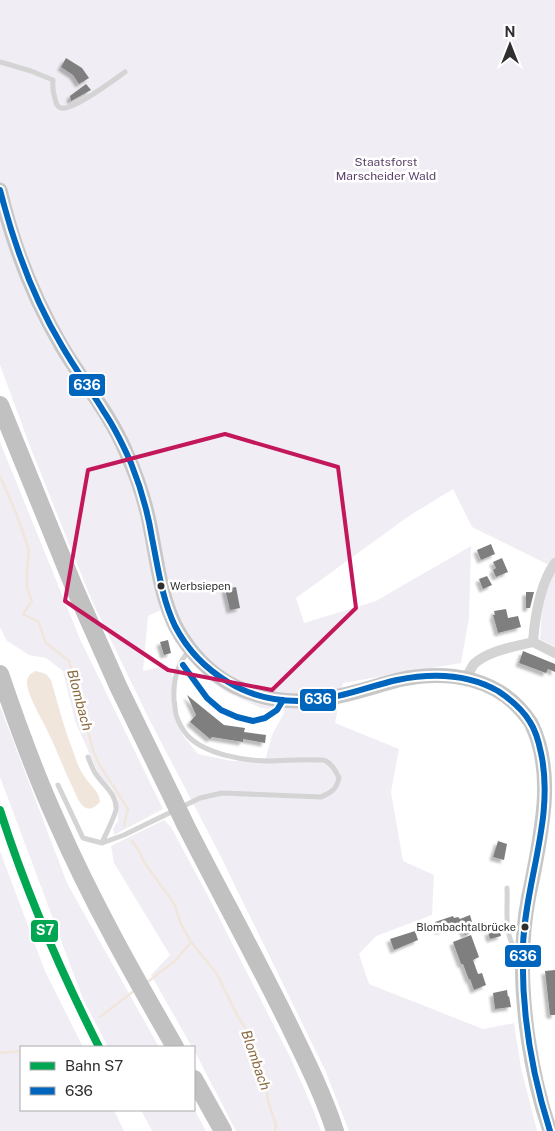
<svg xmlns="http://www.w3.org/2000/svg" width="555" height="1131" font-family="'Public Sans',sans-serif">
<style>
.green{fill:#f1edf4;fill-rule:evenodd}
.water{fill:#f0e6db}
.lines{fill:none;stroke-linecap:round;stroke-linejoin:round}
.stream{stroke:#f0e6db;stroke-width:2.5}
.building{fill:#7f7f7f;filter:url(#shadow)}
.service{stroke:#d4d4d4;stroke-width:5}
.minor{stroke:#d4d4d4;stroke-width:10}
.primary{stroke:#c7c7c7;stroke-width:15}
.motorway{stroke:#c1c1c1;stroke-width:18}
.motorway-bridge{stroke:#c1c1c1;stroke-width:18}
.bus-1-casing{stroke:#fff;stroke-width:10}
.bus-1{stroke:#0065bd;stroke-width:6}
.rail-1-casing{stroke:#fff;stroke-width:11}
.rail-1{stroke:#00a651;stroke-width:8}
.marked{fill:none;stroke:#c2185b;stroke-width:4;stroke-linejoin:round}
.bus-dot{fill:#2f2f2f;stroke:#fff;stroke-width:2}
.labels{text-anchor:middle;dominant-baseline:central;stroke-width:5;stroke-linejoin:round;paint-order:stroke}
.bus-label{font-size:11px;fill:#2f2f2f;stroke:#fff;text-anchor:start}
.park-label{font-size:12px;fill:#5b3f68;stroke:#fff}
.water-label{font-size:14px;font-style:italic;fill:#8c6a42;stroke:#fff}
.line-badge{stroke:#fff;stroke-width:2}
.badge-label{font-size:14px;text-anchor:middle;font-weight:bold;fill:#fff}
</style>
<defs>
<filter id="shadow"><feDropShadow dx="-3.5" dy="3.5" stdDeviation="1" flood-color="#0004"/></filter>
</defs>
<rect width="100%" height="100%" fill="#fff"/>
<path class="green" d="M0 0H555V568L472 527 453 489 409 516 296 598 304 623 376 601 471 546 469 618 461 663 343 683 335 723 399 749 391 792 403 861 434 875 432 915 376 936 359 954 369 984 483 1029 514 1023 521 1068 537 1131H349L325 1070 220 855 148 717 92 601 31 449 0 365ZM161 610 167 627 176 643 194 664 208 679 226 692 261 708 285 711 272 735 265 761H232L198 754 184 737 173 715V677L168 665 143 671 148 616Z
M0 442 80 639 163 809 114 835 113 829 118 821V800L112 789 99 775 75 721 63 671 46 658 29 655 7 641 0 627Z
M555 569V647L540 639 543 597Z
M0 706 67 883 159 1047H108L83 999 0 777Z
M164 820 171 827 207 894 291 1059 313 1109 321 1131H236L194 1050V1047H192L151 975 170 955 114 863 111 846Z
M0 851 45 971 83 1047H21V1110H114L124 1131H0Z
M194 1109 206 1131H152L141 1110Z"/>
<path class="water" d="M36 671 46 674 51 680C58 704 64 728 73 751 76 760 79 769 84 776 90 786 99 790 100 802 96 806 92 810 86 808 79 805 75 792 72 786 63 768 57 750 48 732 43 721 26 693 27 682 27 676 31 673 36 671Z"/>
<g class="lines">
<path class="stream" d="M0 476 16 513 29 550 27 569V588L32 601 23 614 39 622 45 642 69 661 93 750 99 764 128 809 126 816 124 826
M132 841 139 851 144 862 175 905 180 922 191 942 217 974 237 1015 247 1031 266 1082 268 1101 276 1125 275 1131
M146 983 175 961 191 942
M100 1017 135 990
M0 1053 21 1051"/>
</g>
<path class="building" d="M66 58 82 68 89 78 79 84 73 75 61 67Z
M86 84 91 90 71 101 70 96Z
M491 544 495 554 481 560 477 550Z
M502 558 508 572 496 577 493 570 496 568 493 562Z
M487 576 492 585 483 589 479 579Z
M236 587 240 608 230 610 225 589Z
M526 592H534L530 608H526Z
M506 609 508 618 518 616 521 627 498 633 493 615H495L494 611Z
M168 640 171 653 164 655 160 642Z
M523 651 555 664V672L548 669 546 673 519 663Z
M187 695 224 725 245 728 244 732 266 735 265 743 243 739V742L212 737 210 739 190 722 196 715Z
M498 841 507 844 504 860 493 857Z
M470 915 472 922 469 924 472 932 465 935 460 923 439 931 435 922 453 916 454 918 458 917 460 919Z
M499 928 501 936 490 939 488 932Z
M415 931 418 940 394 950 390 939Z
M471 935 479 957 473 960 478 974 482 973 486 985 474 990 470 979 469 980 463 964H461L453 942Z
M555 970V1015H550L545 971Z
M507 990 508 997 509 996 511 1007 495 1009 493 993Z"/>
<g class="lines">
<path class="service" d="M0 62 31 71 53 80C52 88 53 92 55 99 56 103 57 107 61 108 73 111 115 79 125 72
M181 662 207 698 221 710 237 717 253 721 265 718 277 710 281 703
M88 757C90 762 92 767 94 771 101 784 117 793 116 809 115 817 105 835 102 843
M58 785 83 838 102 843 124 835 200 798 222 793 321 797C332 792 336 790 339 778 336 771 333 765 326 761 323 759 318 760 315 760 299 759 284 761 269 761 244 761 204 754 187 735 183 730 178 721 176 715 175 710 175 705 174 700 173 681 177 664 189 651
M507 888C508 906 504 930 513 945L522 947"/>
<path class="minor" d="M533 642C535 616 540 584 555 563
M533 642 555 653
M466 678C469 673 471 668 474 664 489 650 514 647 533 642"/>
<path class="primary" d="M0 190C13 246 33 297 62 347 83 382 110 414 126 452 137 476 145 500 150 526 157 560 160 595 176 627 189 651 209 673 234 686 260 699 288 703 316 700 345 697 371 687 398 680 449 669 501 677 531 723 555 772 542 829 532 881 527 902 524 923 523 945 520 1003 531 1076 550 1131"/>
<path class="motorway" d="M0 405 74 587 118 686 173 799
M0 674C17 724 35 774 57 822 91 900 133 974 175 1047
M185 824C219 891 255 956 288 1023 305 1058 323 1094 335 1131
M194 1079 223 1131"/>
<path class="motorway-bridge" d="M173 799 185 824"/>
<g class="bus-1-casing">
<path id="bus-1" d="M0 190C14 245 33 298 62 346 75 369 91 390 104 412 115 428 123 445 131 463 141 488 148 513 152 538 158 568 162 599 175 626 187 649 206 669 228 682 254 698 285 703 315 700 344 697 370 686 397 680 431 673 468 674 498 691 510 699 523 710 530 722 536 731 539 743 541 753 555 817 525 882 523 946 521 1009 531 1071 550 1131
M183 665 207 698 221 710 237 717 253 721 265 718 277 710 283 700"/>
</g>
<use href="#bus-1" class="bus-1"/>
<g class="rail-1-casing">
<path id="rail-1" d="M0 810C26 892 60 970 99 1047"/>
</g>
<use href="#rail-1" class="rail-1"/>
</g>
<path class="marked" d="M225 434 338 467 356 608 272 690 168 670 65 601 88 470Z"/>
<g class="bus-dot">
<circle cx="161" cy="586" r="4.5"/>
<circle cx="525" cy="927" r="4.5"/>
</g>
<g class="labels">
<g class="bus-label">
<text x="170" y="586">Werbsiepen</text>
<text x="516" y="927" text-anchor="end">Blombachtalbrücke</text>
</g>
<g class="park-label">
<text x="386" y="162">Staatsforst<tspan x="386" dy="14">Marscheider Wald</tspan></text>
</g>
<g class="water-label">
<text transform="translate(80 700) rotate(75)">Blombach</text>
<text transform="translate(256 1060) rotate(71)">Blombach</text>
</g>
</g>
<g class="line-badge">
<rect x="68" y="373" width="38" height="24" rx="5" fill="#0065bd"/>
<rect x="299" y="688" width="38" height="24" rx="5" fill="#0065bd"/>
<rect x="30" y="919" width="29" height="24" rx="5" fill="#00a651"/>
<rect x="504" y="944" width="38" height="24" rx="5" fill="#0065bd"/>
</g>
<g class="badge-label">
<text x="87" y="390">636</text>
<text x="318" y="704">636</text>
<text x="45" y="935">S7</text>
<text x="523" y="961">636</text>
</g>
<rect x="20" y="1046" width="175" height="65" fill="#ffffff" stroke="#acacac"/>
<rect x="30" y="1062" width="25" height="8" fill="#00a651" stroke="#acacac"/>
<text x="65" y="1071" font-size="15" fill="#2f2f2f">Bahn S7</text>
<rect x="30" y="1087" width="25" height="8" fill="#0065bd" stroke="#acacac"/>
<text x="65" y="1096" font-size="15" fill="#2f2f2f">636</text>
<g transform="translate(510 45)" stroke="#ffffff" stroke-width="4" paint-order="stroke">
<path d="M0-4L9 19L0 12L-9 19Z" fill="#2f2f2f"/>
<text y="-8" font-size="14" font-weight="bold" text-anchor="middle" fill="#2f2f2f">N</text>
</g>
</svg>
